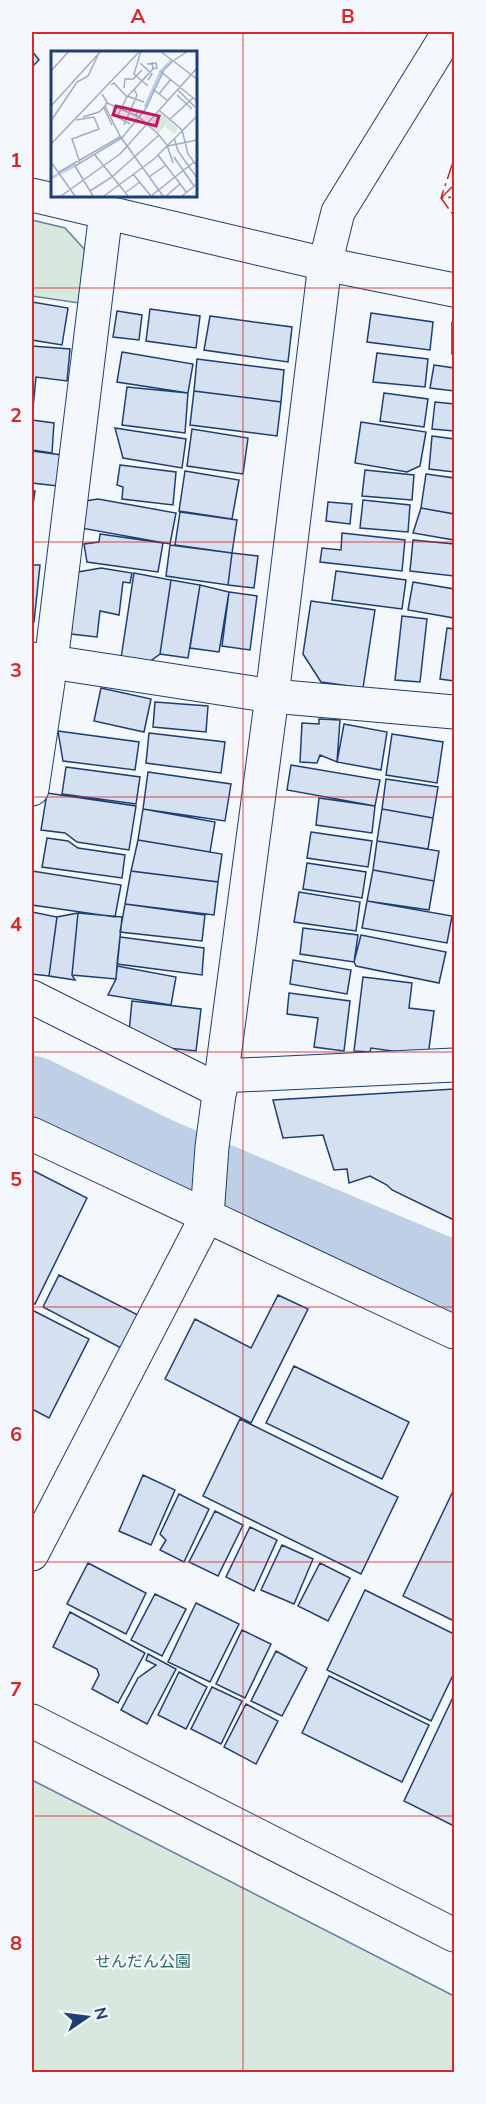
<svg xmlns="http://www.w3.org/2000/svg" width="486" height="2104" font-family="'Nunito Sans','Noto Sans JP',sans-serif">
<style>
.green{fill:#d7e8df;stroke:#687fa3;stroke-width:1.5}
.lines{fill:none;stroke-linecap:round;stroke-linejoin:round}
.river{stroke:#bed0e5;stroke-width:82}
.building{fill:#d5e0f0;stroke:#1d3f73;stroke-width:1.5}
.minor-casing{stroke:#1d3f73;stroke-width:35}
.tertiary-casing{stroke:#1d3f73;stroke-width:35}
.minor{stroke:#f4f7fb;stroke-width:33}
.tertiary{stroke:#f4f7fb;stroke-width:33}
.power{stroke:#c62828;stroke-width:1.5;stroke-dasharray:21 4.5 3 4.5;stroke-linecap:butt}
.grid{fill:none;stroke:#d62828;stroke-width:1.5;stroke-opacity:0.55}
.labels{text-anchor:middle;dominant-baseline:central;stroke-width:4.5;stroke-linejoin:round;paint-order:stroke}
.park-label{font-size:16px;fill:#2c6c60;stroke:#f4f7fb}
.inset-river{fill:none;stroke:#bed0e5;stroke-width:3}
.inset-road{fill:none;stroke:#9eadc5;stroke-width:1.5}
.view{fill:#c2185b;fill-opacity:0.15;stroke:#c2185b;stroke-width:3}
.inset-edge{fill:none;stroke:#1d3f73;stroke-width:3}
.neatline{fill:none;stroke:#d62828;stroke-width:2}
.grid-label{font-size:20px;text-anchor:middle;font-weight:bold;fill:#d62828}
</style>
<rect width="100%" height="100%" fill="#f4f7fb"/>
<path class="green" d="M32 220 65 228 85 250 79 303 32 296Z
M32 1780 454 1996V2072H32Z"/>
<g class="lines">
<path class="river" d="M32 1097 156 1158 454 1283"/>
</g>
<path class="building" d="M32 51 39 60 32 67Z
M32 302 68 308 62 345 32 340Z
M150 309 200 316 196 348 146 341Z
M117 311 142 315 139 340 113 337Z
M371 313 433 322 430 350 367 342Z
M210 316 292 327 288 362 204 350Z
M452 323 454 324V354H452Z
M32 346 70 349 67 381 36 377 33 408Z
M122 352 193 364 188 393 117 382Z
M377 353 428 359 425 387 373 382Z
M197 359 284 370 281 402 194 391Z
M434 365 454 368V391L430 388Z
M127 387 188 393 185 433 122 425Z
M194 391 281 402 277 436 190 425Z
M384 393 428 399 424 427 380 421Z
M435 402 454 404V431L432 429Z
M32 420 54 423 52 453 32 450Z
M361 422 426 432 420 466 407 472 355 463Z
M115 428 186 439 182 468 123 458Z
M192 429 248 438 243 474 187 466Z
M432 436 454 439V472L429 469Z
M32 451 62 455 58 486 32 483Z
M120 465 176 472 173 505 122 499 123 487 117 485Z
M365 470 414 475 412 500 362 496Z
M185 471 239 480 232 519 179 511Z
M426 474 454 478V514L421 508Z
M32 490 35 491 32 512Z
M98 499 176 513 170 544 81 528 85 501Z
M363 500 410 505 408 532 360 528Z
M328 502 352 504 350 524 326 521Z
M421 508 454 514V540L413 533Z
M180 512 237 520 232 553 175 545Z
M342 533 405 540 402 571 320 562 322 548 341 550Z
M100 534 163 543 158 572 87 562 84 544 99 542Z
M413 540 454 544V576L410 571Z
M170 545 232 553 228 585 166 576Z
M232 553 258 556 254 588 228 585Z
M32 565H40L34 622H32Z
M101 568 132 573 130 583 123 582 119 615 100 611 97 637 71 634 78 572Z
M336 571 406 580 402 609 332 600Z
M134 573 171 580 160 654 149 662 121 658Z
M171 580 200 585 188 658 160 654Z
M413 582 454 589V618L408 610Z
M200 585 229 592 219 652 190 648Z
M229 592 257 596 250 650 222 646Z
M311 601 375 610 363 688 321 682 303 654Z
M402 616 427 619 420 682 395 680Z
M447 628 454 629V681L440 679Z
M101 688 151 699 144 732 94 721Z
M155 702 208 706 206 732 153 727Z
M319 719 340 720 337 762 320 755 317 763 300 762 302 723 319 724Z
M344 724 387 732 381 770 337 762Z
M58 731 139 742 135 770 63 761Z
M149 733 225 742 221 773 146 763Z
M392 734 443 742 437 783 386 775Z
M291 765 380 780 375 806 287 790Z
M66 767 140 777 136 804 62 794Z
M148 772 231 784 225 821 143 809Z
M386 779 438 787 433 818 382 809Z
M47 793 136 806 129 850 77 842 65 833 41 830Z
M319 798 375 806 372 833 316 825Z
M143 809 215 822 210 852 138 840Z
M382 809 433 818 428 849 377 841Z
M311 832 372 841 368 867 307 858Z
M47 838 68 841 78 848 125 855 122 878 42 867Z
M138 840 222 854 218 882 131 871Z
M377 841 439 851 434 881 373 870Z
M307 863 366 872 362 898 303 889Z
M373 870 434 881 429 910 367 901Z
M32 871 121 885 115 917 32 905Z
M131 871 218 882 214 915 125 904Z
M299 892 360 902 356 931 294 922Z
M367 901 452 916 447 943 362 928Z
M125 904 205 915 202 941 120 932Z
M32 912 57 917 49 976 32 974Z
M78 913 72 975 75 980 49 976 57 917Z
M78 913 122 917 116 979 72 975Z
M303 928 358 935 354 962 300 954Z
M361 935 446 952 439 983 356 966 354 962Z
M120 937 204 948 202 975 117 964Z
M293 960 351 970 347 994 290 984Z
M117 966 176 977 171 1005 108 995 116 979Z
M363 977 412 983 409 1008 434 1011 428 1056 371 1048 370 1052 354 1051Z
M289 993 350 1001 344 1051 314 1047 318 1018 287 1014Z
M132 1001 201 1009 196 1051 159 1047 129 1032Z
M454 1089V1220L392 1190 387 1185 370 1176 349 1183 347 1169 334 1170 323 1135 283 1138 273 1100Z
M32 1170 87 1198 35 1304 32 1303Z
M59 1275 138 1315 121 1348 43 1307Z
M278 1295 308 1309 251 1423 165 1379 195 1319 251 1348Z
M32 1310 89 1339 49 1418 32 1409Z
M294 1366 409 1422 382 1479 266 1423Z
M240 1419 398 1497 361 1574 203 1496Z
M143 1475 175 1490 151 1545 119 1531Z
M454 1489V1621L403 1596Z
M179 1494 209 1509 184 1562 160 1550 166 1540 160 1534Z
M215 1511 243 1525 218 1576 189 1562Z
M250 1527 277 1540 254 1591 226 1577Z
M282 1545 313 1559 294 1604 261 1590Z
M88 1563 146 1593 126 1634 67 1604Z
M320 1563 350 1578 328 1621 298 1606Z
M365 1590 454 1634V1673L431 1721 327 1670Z
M155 1594 186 1609 162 1656 131 1640Z
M196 1603 239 1624 210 1682 168 1662Z
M70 1612 145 1653 118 1703 92 1689 99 1675 97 1669 53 1647Z
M242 1630 271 1644 245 1698 216 1684Z
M276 1651 307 1668 282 1716 251 1701Z
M148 1654 176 1669 147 1724 121 1710 138 1678 156 1665 146 1660Z
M179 1672 207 1687 186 1729 158 1715Z
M329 1676 429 1725 402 1782 302 1733Z
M212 1687 242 1701 221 1744 191 1729Z
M454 1695V1826L404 1801Z
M246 1704 278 1721 256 1764 224 1747Z"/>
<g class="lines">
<g class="minor-casing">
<path id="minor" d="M32 195 325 264
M32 659 272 696 454 712
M32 789 51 662 106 212
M32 997 220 1091
M221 1076 454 1065
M32 1134 454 1332
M32 1554 207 1216 212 1147 272 696 325 264 338 212 449 32"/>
</g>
<g class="tertiary-casing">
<path id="tertiary" d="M325 264 454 290
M32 1721 454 1935"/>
</g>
<use href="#minor" class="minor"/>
<use href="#tertiary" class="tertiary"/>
<path class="power" d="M454 159 441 198 454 216
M454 185 441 198 454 197"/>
</g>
<path class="grid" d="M243 32V2072M32 288H454M32 542H454M32 797H454M32 1052H454M32 1307H454M32 1562H454M32 1816H454"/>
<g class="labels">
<g class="park-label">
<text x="143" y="1962">せんだん公園</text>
</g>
</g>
<g transform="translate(51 51)">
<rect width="146" height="146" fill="#f4f7fb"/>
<path d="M109 61 127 78 123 83 115 76 117 72 107 82 98 73Z" fill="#d7e8df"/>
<path class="inset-river" d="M94 56 110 20 121 9M0 127 25 114"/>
<path class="inset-road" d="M90 0 83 23 97 35M109 0 146 28M122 10 137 0M89 12 101 23 97 29M96 13 105 12 106 17 101 18M0 20 18 0M109 20 146 50M60 34 63 32 76 46M73 37 74 28H82L91 19M102 38 117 50M127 39 144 56M108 43 120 28M126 44 141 58M76 45 93 51M56 52 88 66 107 83 116 94 122 112M0 55 50 0M54 55 69 85 112 145M71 55 86 61 85 65M53 57 61 74M109 60 131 79 137 103 146 115M32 66 48 61 54 55 56 51 51 43M119 68 142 47M25 69 43 66 48 78 21 88 29 112M0 70 26 31 37 25 47 4M79 73 66 66 76 46 102 18 101 11M73 74 86 44 83 38M123 87 127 100 146 127M0 93 89 0M117 95 146 89M44 104 77 145M107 104 136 142M123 106 143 135M0 111 24 145M8 121 69 86M82 123 100 145M98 126 115 114M39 140 61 126 108 84M74 142 89 131M10 145 69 103 146 17M42 145 24 115 71 87 95 57 113 19 121 11M53 145 103 108 146 65M100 145 143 111M115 145 129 133M131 145 146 133"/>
<path class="view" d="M65 55 108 65 105 75 62 64Z"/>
<rect width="146" height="146" class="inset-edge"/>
</g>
<rect width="486" height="2104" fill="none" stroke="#f4f7fb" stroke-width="66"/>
<g transform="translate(87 2017) rotate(76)" stroke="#f4f7fb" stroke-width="4.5" paint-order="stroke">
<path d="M0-4.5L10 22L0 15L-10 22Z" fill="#1d3f73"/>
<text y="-9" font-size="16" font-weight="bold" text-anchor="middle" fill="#1d3f73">N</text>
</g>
<rect x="33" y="33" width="420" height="2038" class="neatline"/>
<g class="grid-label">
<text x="138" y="23">A</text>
<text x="348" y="23">B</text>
<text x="16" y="167">1</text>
<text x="16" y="422">2</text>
<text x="16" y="677">3</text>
<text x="16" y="931">4</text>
<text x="16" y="1186">5</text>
<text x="16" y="1441">6</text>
<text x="16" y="1696">7</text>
<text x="16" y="1950">8</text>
</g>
</svg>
